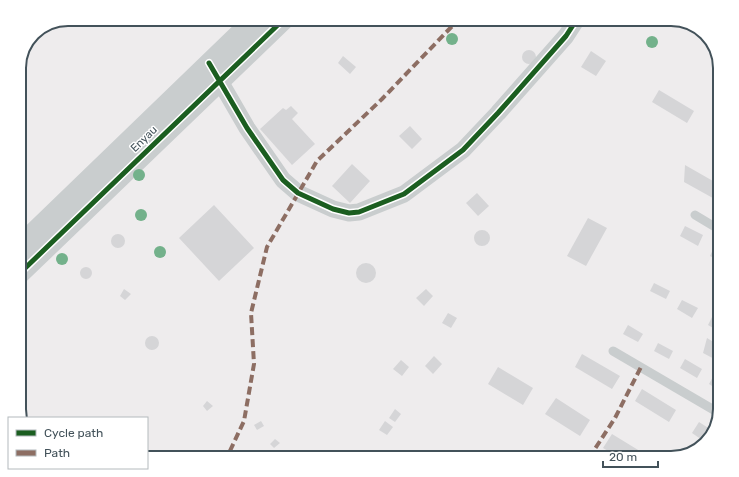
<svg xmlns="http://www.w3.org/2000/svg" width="739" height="477" font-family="Rubik,sans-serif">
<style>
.building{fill:#d5d5d7}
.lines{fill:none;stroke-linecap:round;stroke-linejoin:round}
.service{stroke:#c9cdce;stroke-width:9}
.minor{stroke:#c9cdce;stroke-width:17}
.tertiary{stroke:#c9cdce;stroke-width:21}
.quiet{stroke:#8d6e63;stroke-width:4;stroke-dasharray:8 4;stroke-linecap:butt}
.cycleway-casing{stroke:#fff;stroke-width:8}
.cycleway{stroke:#1b5e20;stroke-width:5}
.tree{fill:#73b18b}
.labels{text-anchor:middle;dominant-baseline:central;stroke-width:3;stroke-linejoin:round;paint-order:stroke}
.street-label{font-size:11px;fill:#43525a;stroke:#fff}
.rim{fill:none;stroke:#43525a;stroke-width:2}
</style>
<rect width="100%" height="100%" fill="#eeeced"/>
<path class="building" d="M522 57a7 7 0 1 1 14 0a7 7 0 1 1-14 0Z
M591 51 606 61 596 76 581 67Z
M343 56 356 67 350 74 338 63Z
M659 90 694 111 687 123 652 102Z
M291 106 298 113 292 119 315 144 292 165 260 129 283 108 286 110Z
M718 124 720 125V141L715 138Z
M410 126 422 139 412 149 399 136Z
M352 164 370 181 350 203 332 186Z
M685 165 720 185V202L684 182Z
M477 193 489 206 478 216 466 203Z
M214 205 254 248 219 281 179 238Z
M588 218 607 228 586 266 567 256Z
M685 226 703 235 698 246 680 236Z
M474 238a8 8 0 1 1 16 0a8 8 0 1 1-16 0Z
M111 241a7 7 0 1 1 14 0a7 7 0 1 1-14 0Z
M715 245 720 247V261L710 256Z
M356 273a10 10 0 1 1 20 0a10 10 0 1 1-20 0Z
M80 273a6 6 0 1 1 12 0a6 6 0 1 1-12 0Z
M654 283 670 291 666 299 650 291Z
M124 289 131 294 125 300 120 296Z
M426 289 433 296 424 306 416 298Z
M682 300 698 308 692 318 677 309Z
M448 313 457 318 451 328 442 323Z
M712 317 720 321V332L708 325Z
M628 325 643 334 638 342 623 334Z
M145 343a7 7 0 1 1 14 0a7 7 0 1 1-14 0Z
M707 338 720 346V362L703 353Z
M658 343 673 351 669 359 654 351Z
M582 354 620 376 612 389 575 367Z
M434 356 442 364 433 374 425 366Z
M685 359 702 369 697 378 680 368Z
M401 360 409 367 402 376 393 369Z
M498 367 533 388 523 405 488 384Z
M714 375 720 378V391L709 384Z
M642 389 676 410 669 422 635 401Z
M556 398 590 420 580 436 545 414Z
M207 401 213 406 207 411 203 406Z
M395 409 401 414 395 422 389 418Z
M261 421 264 426 257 430 254 425Z
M385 421 393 427 387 435 379 430Z
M699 422 713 431 712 436 705 442 692 433Z
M612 434 648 456 647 458H620L603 448Z
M275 439 280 443 274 448 270 444Z"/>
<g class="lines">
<path class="service" d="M695 215 720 230
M613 351 719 413"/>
<path class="minor" d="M214 71 247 128 283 180 298 193 333 209 349 213 359 212 404 194 463 150 498 113 566 36 577 19"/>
<path class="tertiary" d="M19 247 255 19
M19 274 284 19"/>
<path class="quiet" d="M221 458 228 455 244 421 254 364 251 313 267 247 317 161 382 99 459 19
M589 458 615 418 641 367"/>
<g class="cycleway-casing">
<path id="cycleway" d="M209 63 247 128 283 180 298 193 333 209 349 213 359 212 404 194 463 150 498 113 566 36 577 19
M19 274 284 19"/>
</g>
<use href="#cycleway" class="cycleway"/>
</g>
<g class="tree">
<circle cx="452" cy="39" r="6"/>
<circle cx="652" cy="42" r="6"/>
<circle cx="139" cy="175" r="6"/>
<circle cx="141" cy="215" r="6"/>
<circle cx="160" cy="252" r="6"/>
<circle cx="62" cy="259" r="6"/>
</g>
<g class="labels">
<g class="street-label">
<text transform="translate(144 139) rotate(-44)">Enyau</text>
</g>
</g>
<path d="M0 0H739V477H0ZM68 26H671A42 42 0 0 1 713 68V409A42 42 0 0 1 671 451H68A42 42 0 0 1 26 409V68A42 42 0 0 1 68 26Z" fill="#fff" fill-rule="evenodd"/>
<path class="rim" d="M68 26H671A42 42 0 0 1 713 68V409A42 42 0 0 1 671 451H68A42 42 0 0 1 26 409V68A42 42 0 0 1 68 26Z"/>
<rect x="8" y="417" width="140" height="52" fill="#ffffff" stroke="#b4babd"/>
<rect x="16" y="430" width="20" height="6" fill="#1b5e20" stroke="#b4babd"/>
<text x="44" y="437" font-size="12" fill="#43525a">Cycle path</text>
<rect x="16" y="450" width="20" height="6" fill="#8d6e63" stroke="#b4babd"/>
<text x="44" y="457" font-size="12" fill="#43525a">Path</text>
<path d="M603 461v6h55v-6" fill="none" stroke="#43525a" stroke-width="2"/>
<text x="609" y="461" font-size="12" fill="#43525a" stroke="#ffffff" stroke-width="3" paint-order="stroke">20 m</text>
</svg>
